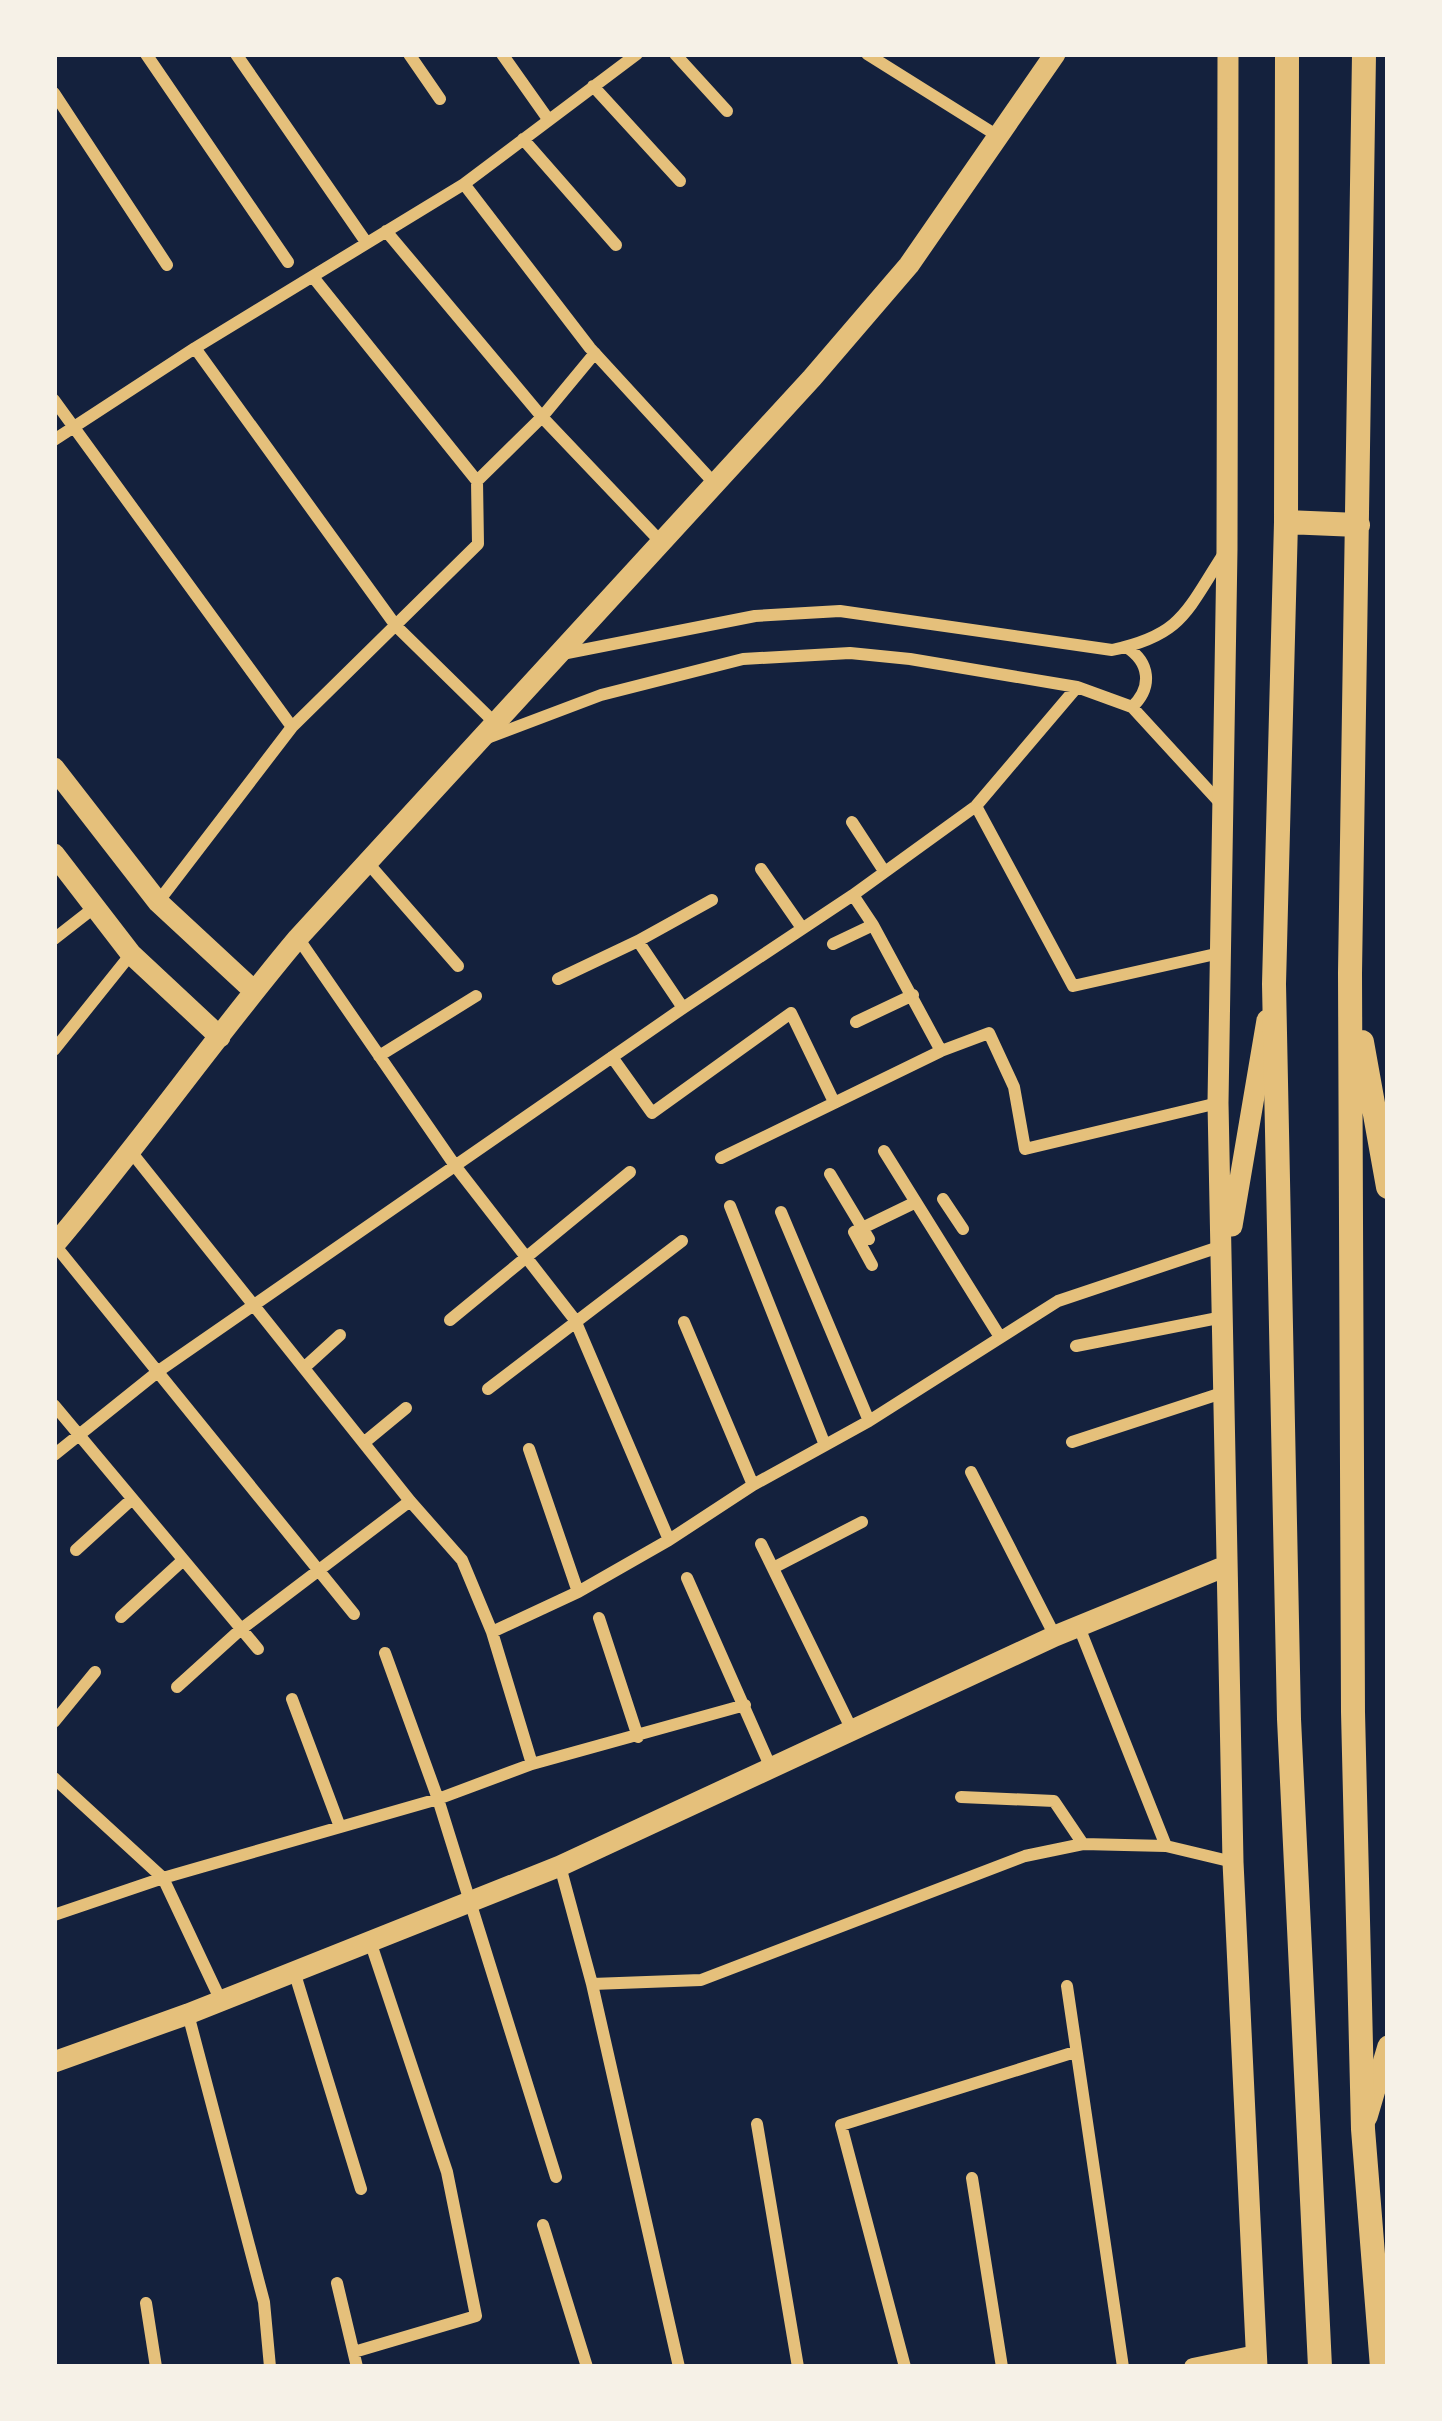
<svg xmlns="http://www.w3.org/2000/svg" width="1442" height="2421" font-family="Quicksand,sans-serif">
<style>
.lines{fill:none;stroke-linecap:round;stroke-linejoin:round}
.minor{stroke:#e5c07b;stroke-width:12}
.tertiary{stroke:#e5c07b;stroke-width:18}
.secondary{stroke:#e5c07b;stroke-width:21}
.trunk{stroke:#e5c07b;stroke-width:24}
</style>
<rect width="100%" height="100%" fill="#14213d"/>
<g class="lines">
<path class="minor" d="M146 54 288 262
M236 54 366 242
M409 54 440 99
M502 54 548 119
M675 54 727 111
M867 54 1001 138
M593 86 680 181
M54 93 167 265
M523 139 616 245
M464 184 590 348 714 483
M386 231 542 417 660 541
M313 277 477 481
M195 348 396 626 494 722
M54 400 292 727
M54 440 195 348 464 184 637 54
M1126 647C1150 662 1153 687 1132 707
M562 654 755 616 840 611 1112 650C1182 635 1186 612 1223 555
M490 737 601 695 743 659 850 653 910 659 1077 687 1132 707 1222 805
M976 806 1073 986 1220 953
M852 822 884 871
M367 862 458 966
M761 869 802 928
M853 895 873 925 941 1051
M158 902 292 727 478 544 477 481 542 417 595 353
M298 938 456 1167 575 1320 669 1540
M54 939 95 907
M638 941 683 1008
M833 944 873 925
M558 979 638 941 712 900
M856 1022 913 995
M54 1050 131 954
M379 1056 476 996
M612 1057 652 1113 791 1013 834 1102
M884 1151 1000 1337
M132 1153 410 1501 462 1560 492 1632 532 1764
M721 1158 941 1051 989 1033 1014 1087 1025 1149 1218 1103
M830 1174 869 1239
M943 1199 963 1229
M730 1206 825 1445
M781 1212 869 1421
M54 1244 354 1614
M872 1265 854 1232 916 1202
M450 1320 630 1172
M684 1322 753 1485
M1076 1346 1223 1317
M306 1366 340 1335
M488 1389 682 1241
M54 1405 258 1649
M366 1441 406 1408
M1072 1442 1225 1392
M529 1449 578 1592
M54 1455 160 1370 683 1008 853 895 976 806 1077 687
M971 1472 1055 1636
M761 1544 852 1730
M76 1550 131 1500
M773 1568 862 1522
M687 1578 771 1768
M121 1617 181 1562
M599 1618 638 1737
M1079 1627 1166 1846
M492 1632 578 1592 669 1540 753 1485 869 1421 1058 1301 1222 1246
M385 1653 438 1799 556 2177
M177 1687 240 1630 410 1501
M292 1699 340 1827
M54 1722 95 1672
M54 1778 163 1878 221 2001
M961 1797 1054 1801 1083 1844
M560 1866 592 1984 679 2367
M54 1915 163 1878 438 1799 532 1764 745 1705
M294 1971 361 2189
M592 1984 701 1980 1025 1856 1083 1844 1166 1846 1233 1862
M1067 1986 1123 2367
M188 2014 264 2302 270 2367
M757 2124 798 2367
M972 2178 1002 2367
M543 2225 587 2367
M337 2283 357 2367
M146 2303 156 2367
M354 2352 476 2316 447 2172 370 1941
M905 2367 841 2125 1075 2052"/>
<path class="tertiary" d="M1193 2367 1256 2354"/>
<path class="secondary" d="M1228 54 1227 549 1218 1103 1233 1862 1257 2367
M54 768 158 902 254 991
M54 854 131 954 220 1037
M1232 1226 1267 1020
M54 1245C139 1145 214 1038 298 938L812 378 909 265 1055 54
M54 2062 188 2014 560 1866 1055 1636 1226 1566
M1367 2117 1388 2046"/>
<path class="trunk" d="M1287 54 1286 522 1274 984 1289 1719 1320 2367
M1364 54 1350 973 1353 1712 1363 2129 1382 2367
M1286 522 1358 525
M1362 1042 1388 1187"/>
</g>
<rect width="1442" height="2421" fill="none" stroke="#f6f1e7" stroke-width="114"/>
</svg>
